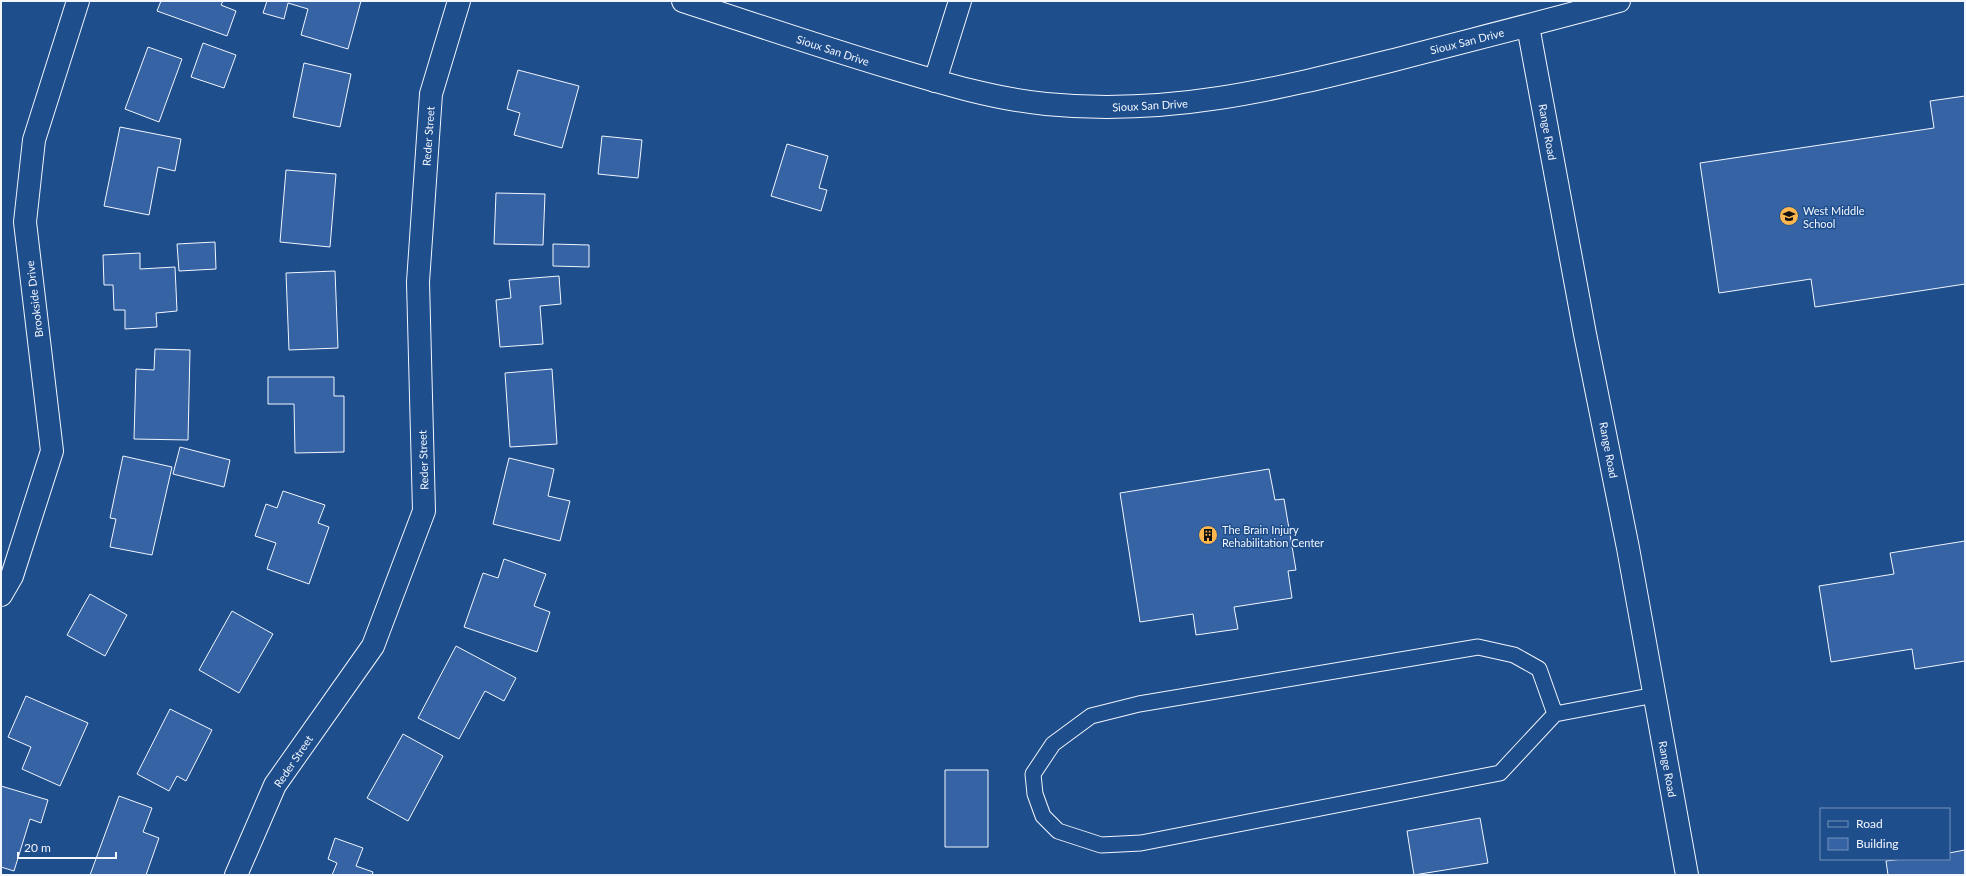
<svg xmlns="http://www.w3.org/2000/svg" width="1966" height="876" font-family="Lato,sans-serif">
<style>
.building{fill:#3563a3;stroke:#f2f6ff}
.lines{fill:none;stroke-linecap:round;stroke-linejoin:round}
.service-casing{stroke:#f2f6ff;stroke-width:17}
.minor-casing{stroke:#f2f6ff;stroke-width:24}
.tertiary-casing{stroke:#f2f6ff;stroke-width:24}
.service{stroke:#1f4e8c;stroke-width:15}
.minor{stroke:#1f4e8c;stroke-width:22}
.tertiary{stroke:#1f4e8c;stroke-width:22}
.labels{text-anchor:middle;dominant-baseline:central;stroke-width:3;stroke-linejoin:round;paint-order:stroke}
.street-label{font-size:11px;fill:#f2f6ff;stroke:#1f4e8c}
.poi-label{font-size:11px;fill:#f2f6ff;stroke:#1f4e8c;text-anchor:start}
</style>
<rect width="100%" height="100%" fill="#1f4e8c"/>
<path class="building" d="M161 1H223L221 5 236 11 227 36 157 11Z
M267 1H361L348 49 301 35 308 9 288 3 284 19 263 13Z
M203 43 236 55 224 88 191 77Z
M148 47 182 59 159 122 125 109Z
M304 63 351 74 340 127 293 117Z
M518 70 579 86 562 148 514 135 520 113 507 109Z
M1965 96V284L1815 307 1811 279 1719 293 1700 163 1934 128 1930 101Z
M120 127 181 139 175 171 158 167 149 215 104 206Z
M602 136 642 140 638 178 598 174Z
M787 144 828 156 819 188 827 190 821 211 771 196Z
M286 170 336 174 330 247 280 242Z
M496 193 545 194 543 245 494 244Z
M215 242 216 269 179 271 177 244Z
M553 244 589 245V267L553 266Z
M140 253V269L175 267 177 311 156 313 157 327 125 329V310H114L113 285H104L103 255Z
M335 271 338 348 289 350 286 273Z
M559 276 561 304 540 306 543 344 500 347 496 300 511 298 509 280Z
M155 349 190 350 188 440 134 439 136 369 154 370Z
M552 369 557 444 510 447 505 373Z
M268 377H334V396H344V452L295 453 294 404H268Z
M180 447 230 460 224 487 173 474Z
M123 456 172 467 152 555 110 547 116 519 110 518Z
M509 458 554 469 548 496 570 501 560 541 493 524Z
M1269 469 1275 500 1284 499 1296 570 1288 571 1292 598 1234 607 1238 629 1196 635 1193 614 1140 622 1120 493Z
M283 491 325 505 318 523 329 527 309 584 267 569 276 543 255 536 266 504 277 508Z
M1965 541V661L1915 669 1912 649 1831 662 1819 586 1894 574 1890 553Z
M504 559 546 574 534 606 550 612 537 652 464 627 483 573 498 578Z
M90 594 127 615 105 656 67 635Z
M232 611 273 634 239 693 199 670Z
M456 646 516 678 504 701 485 691 459 739 418 718Z
M26 696 88 723 60 786 22 769 31 747 8 737Z
M170 709 212 730 186 781 177 776 169 791 137 774Z
M403 734 443 756 408 821 367 798Z
M945 770H988V847H945Z
M1 786 48 800 41 823 30 819 14 871 1 867Z
M119 796 152 808 143 832 159 838 146 875H90Z
M1480 818 1488 863 1414 875 1407 831Z
M335 838 363 848 356 866 373 872 372 875H332L337 863 328 859Z
M1965 850V875H1888L1886 861 1903 859H1949V853Z"/>
<g class="lines">
<g class="service-casing">
<path id="service" d="M1555 714 1539 669 1514 655 1478 647 1139 704 1091 716 1053 744 1033 774 1035 794 1043 816 1058 831 1101 845 1141 843 1500 773 1555 714 1655 695"/>
</g>
<g class="minor-casing">
<path id="minor" d="M935 81 960 1
M1 595 12 576 52 451 25 222 34 140 78 1
M236 875 275 785 373 646 424 511 418 282 431 94 459 1"/>
</g>
<g class="tertiary-casing">
<path id="tertiary" d="M683 1C754 24 824 48 895 69 945 84 995 99 1046 104 1168 116 1273 90 1390 61 1466 41 1543 22 1619 1
M1528 26 1585 334 1628 548 1687 875"/>
</g>
<use href="#service" class="service"/>
<use href="#minor" class="minor"/>
<use href="#tertiary" class="tertiary"/>
</g>
<defs>
<g id="school-disc" transform="scale(1)"><circle r="9.5" fill="#ffb74d" stroke="#1f4e8c"/><path d="M0-5L7-2L0 1L-7-2ZM-4 1L0 2.5L4 1V4Q0 6-4 4Z" fill="#111"/></g>
<g id="building-disc" transform="scale(1)"><circle r="9.5" fill="#ffb74d" stroke="#1f4e8c"/><path d="M-4-6H4V6H1V3H-1V6H-4ZM-2.5-4.3h1.7v1.8h-1.7ZM.8-4.3h1.7v1.8H.8ZM-2.5-1h1.7V.8h-1.7ZM.8-1h1.7V.8H.8Z" fill="#111"/></g>
</defs>
<g fill-rule="evenodd">
<use href="#school-disc" x="1789" y="216"/>
<use href="#building-disc" x="1208" y="535"/>
</g>
<g class="labels">
<g class="street-label">
<text transform="translate(1467 41) rotate(-14)">Sioux San Drive</text>
<text transform="translate(833 50) rotate(18)">Sioux San Drive</text>
<text transform="translate(1150 105) rotate(-3)">Sioux San Drive</text>
<text transform="translate(1548 132) rotate(80)">Range Road</text>
<text transform="translate(428 136) rotate(-86)">Reder Street</text>
<text transform="translate(34 299) rotate(-97)">Brookside Drive</text>
<text transform="translate(1609 450) rotate(79)">Range Road</text>
<text transform="translate(423 460) rotate(-92)">Reder Street</text>
<text transform="translate(293 761) rotate(-56)">Reder Street</text>
<text transform="translate(1668 769) rotate(80)">Range Road</text>
</g>
<g class="poi-label">
<text x="1803" y="210">West Middle<tspan x="1803" dy="13">School</tspan></text>
<text x="1222" y="529">The Brain Injury<tspan x="1222" dy="13">Rehabilitation Center</tspan></text>
</g>
</g>
<rect width="1966" height="876" fill="none" stroke="#f2f6ff" stroke-width="4"/>
<rect x="1820" y="808" width="130" height="52" fill="#1f4e8c" stroke="#7391ba"/>
<rect x="1828" y="821" width="20" height="6" fill="#1f4e8c" stroke="#7391ba"/>
<text x="1856" y="828" font-size="12" fill="#f2f6ff">Road</text>
<rect x="1828" y="838" width="20" height="12" fill="#3563a3" stroke="#7391ba"/>
<text x="1856" y="848" font-size="12" fill="#f2f6ff">Building</text>
<path d="M18 852v6h98v-6" fill="none" stroke="#f2f6ff" stroke-width="2"/>
<text x="24" y="852" font-size="12" fill="#f2f6ff" stroke="#1f4e8c" stroke-width="3" paint-order="stroke">20 m</text>
</svg>
